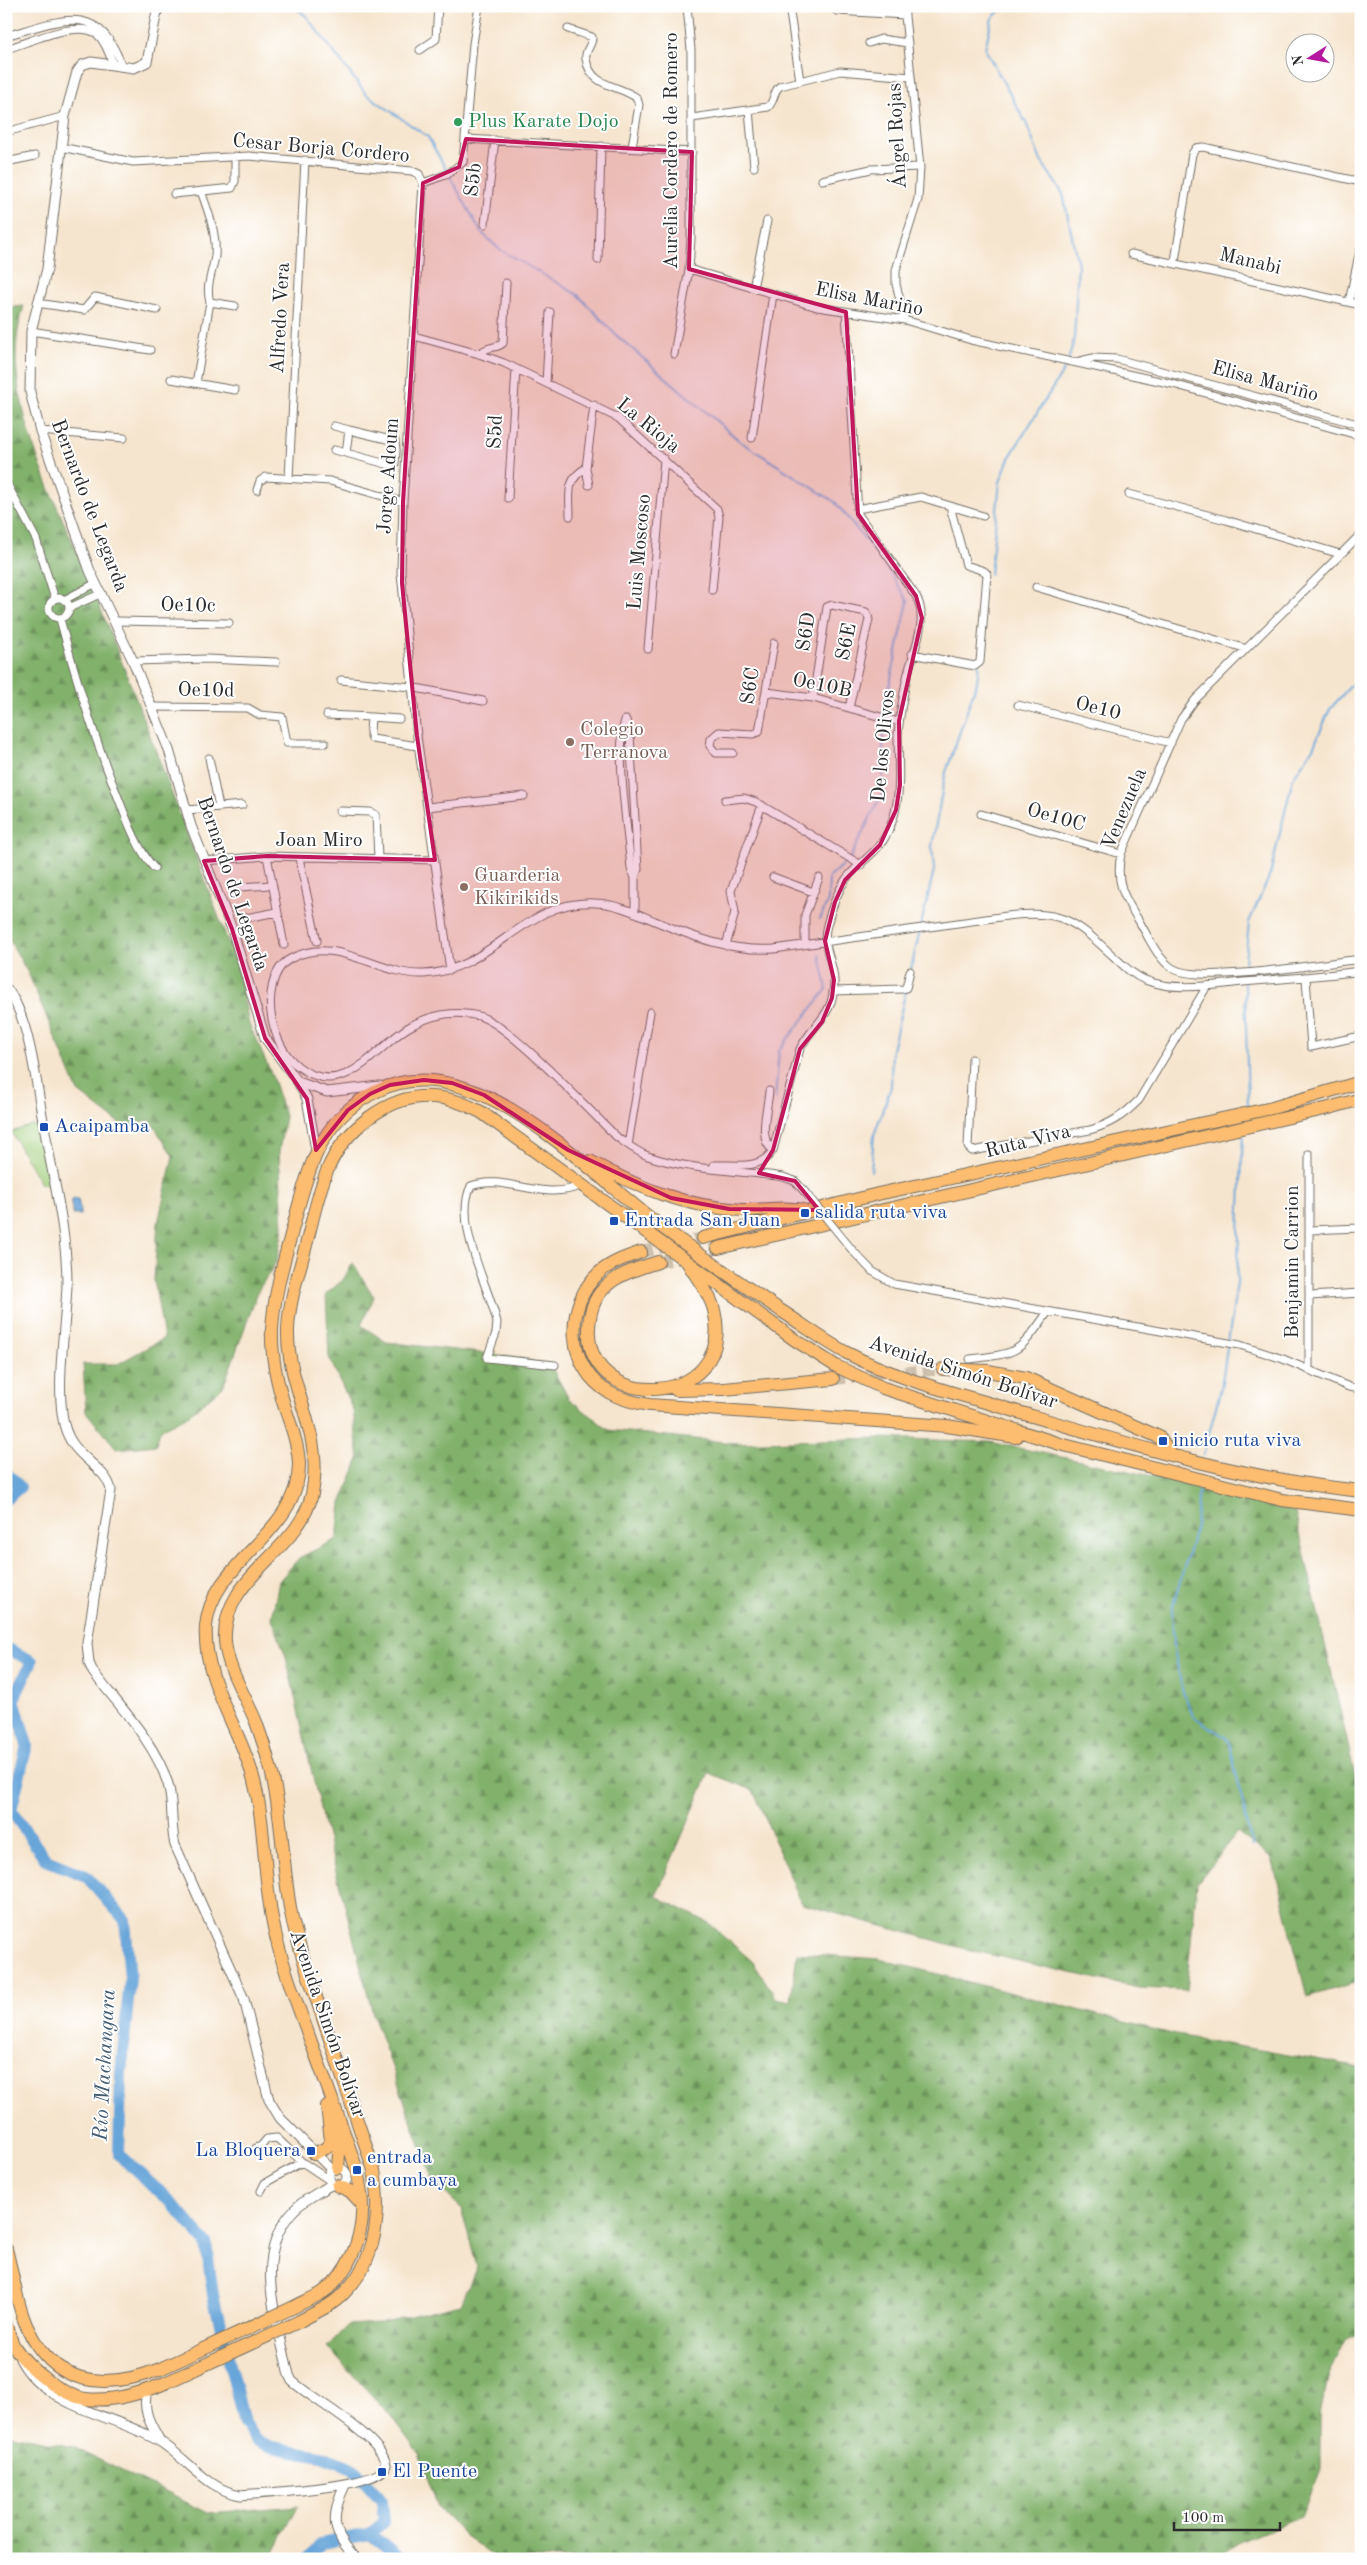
<svg xmlns="http://www.w3.org/2000/svg" width="1367" height="2565" font-family="'Old Standard TT',serif">
<style>
.green{fill:#a2ce7b;stroke:#667c53}
.forest{fill:url(#forest-firs);stroke:#566e4b}
.water{fill:url(#water-ripples);stroke:#496882}
.lines{fill:none;stroke-linecap:round;stroke-linejoin:round}
.stream{stroke:#67a5d9;stroke-width:2}
.river{stroke:#67a5d9;stroke-width:12}
.trunk-tunnel{stroke:#cdc0ad;stroke-width:12;stroke-dasharray:12 6;stroke-linecap:butt}
.minor-casing{stroke:#726c64;stroke-width:9}
.tertiary-casing{stroke:#726c64;stroke-width:11}
.trunk-casing{stroke:#726c64;stroke-width:14}
.minor{stroke:#fff;stroke-width:7}
.tertiary{stroke:#fff;stroke-width:9}
.trunk{stroke:#fcbd6f;stroke-width:12}
.minor-bridge-casing{stroke:#726c64;stroke-width:9;stroke-linecap:butt}
.trunk-bridge-casing{stroke:#726c64;stroke-width:14;stroke-linecap:butt}
.minor-bridge{stroke:#fff;stroke-width:7}
.trunk-bridge{stroke:#fcbd6f;stroke-width:12}
.marked{fill:#c2185b;fill-opacity:0.2;stroke:#c2185b;stroke-width:4;stroke-linejoin:round}
.leisure-dot{fill:#2e9e5b;stroke:#fff;stroke-width:2}
.education-dot{fill:#8d6e63;stroke:#fff;stroke-width:2}
.transit-dot{fill:#1a4fb4;stroke:#fff;stroke-width:2}
.labels{text-anchor:middle;dominant-baseline:central;stroke-width:4;stroke-linejoin:round;paint-order:stroke}
.leisure-label{font-size:20px;fill:#27864d;stroke:#fff;text-anchor:start}
.street-label{font-size:20px;fill:#2b2b2b;stroke:#fff}
.education-label{font-size:20px;fill:#785e54;stroke:#fff;text-anchor:start}
.transit-label{font-size:20px;fill:#164399;stroke:#fff;text-anchor:start}
.water-label{font-size:21px;font-style:italic;fill:#435c71;stroke:#fff}
</style>
<defs>
<pattern id="forest-firs" width="22" height="20" patternUnits="userSpaceOnUse" patternTransform="scale(1.25)"><rect width="22" height="20" fill="#81b16b"/><path d="M5 1l3.5 6h-7zM16 11l3.5 6h-7z" fill="#6a9058"/></pattern>
<pattern id="water-ripples" width="26" height="14" patternUnits="userSpaceOnUse" patternTransform="scale(1.25)"><rect width="26" height="14" fill="#67a5d9"/><path d="M2 4q2-2 4 0t4 0M15 11q2-2 4 0t4 0" fill="none" stroke="#5587b0"/></pattern>
</defs>
<rect width="100%" height="100%" fill="#fff"/>
<filter id="ink" filterUnits="userSpaceOnUse"><feTurbulence type="fractalNoise" baseFrequency=".02" numOctaves="2"/><feDisplacementMap in="SourceGraphic" scale="10" xChannelSelector="R" yChannelSelector="G"/><feConvolveMatrix kernelMatrix="1 2 1 2 8 2 1 2 1" color-interpolation-filters="sRGB"/></filter>
<filter id="wash" filterUnits="userSpaceOnUse"><feTurbulence type="fractalNoise" baseFrequency=".0096" numOctaves="4" result="noise"/><feDisplacementMap in="SourceGraphic" scale="20" xChannelSelector="R" yChannelSelector="G"/><feGaussianBlur stdDeviation="1.12" result="paint"/><feColorMatrix in="noise" values="0 0 0 0 0 0 0 0 0 0 0 0 0 0 0 0 0 1.4 0 .05"/><feComposite in="paint" operator="in"/></filter>
<g filter="url(#wash)">
<rect width="100%" height="100%" fill="#f6e5ce"/>
<path class="green" d="M32 1125 39 1128 49 1184H41L11 1132Z"/>
<path class="forest" d="M24 306C14 337 14 366 21 399 35 468 70 532 96 597 145 719 190 843 237 965L249 1024 271 1073 285 1116 279 1152 283 1228 277 1261 259 1289 223 1387 186 1417 160 1430 156 1445 117 1449 86 1412 83 1364H118L164 1338 154 1280 158 1223 173 1156 150 1120 127 1129 78 1092 29 975 6 934V308Z
M353 1263 374 1297 361 1325 386 1342 515 1357 551 1366 569 1399 609 1430 734 1443 880 1438 990 1442 1195 1485 1295 1512 1361 1802V1981L1307 1997 1272 1858 1237 1832 1197 1883 1186 1990 1138 1988 970 1950 802 1904 753 1790 709 1773 656 1896 709 1923 753 1962 776 1998 791 2001 797 1953 879 1959 1176 2035 1361 2068V2332L1347 2339 1328 2377 1320 2415V2470L1301 2517 1242 2541 1215 2559H499L466 2537 438 2507 419 2454 390 2415 327 2347 348 2325 380 2323 461 2304 477 2266 461 2208 433 2181 373 2014 321 1813 286 1657 272 1618 279 1581 299 1558 337 1539 341 1503 359 1459 353 1410 329 1357 326 1294 343 1280Z
M6 2434 73 2447 208 2513 298 2506 270 2559H6Z"/>
<path class="water" d="M73 1198 78 1199 80 1208V1215H73L71 1204Z"/>
<g class="lines">
<path class="stream" d="M294 6 306 16 366 94 428 137 447 171
M449 175 481 232 499 249 578 295 616 335 741 442 835 502 881 559 908 601 883 715
M990 574 1000 482 1009 458 1067 365 1074 339 1078 265 1063 194 1041 161 1026 123 985 49 992 18 1005 6
M820 919 828 901 829 877 850 858 883 792V720
M921 925 934 870 932 846 945 775 977 682 979 665
M911 969 920 930
M1244 971 1249 922 1270 875 1293 778 1313 748 1330 709 1361 674
M1245 983 1248 1108
M775 1100 779 1050 827 989 820 955
M871 1171 874 1135 891 1087 892 1050 906 990
M1203 1456 1221 1388 1237 1283 1243 1132
M1199 1484 1196 1526 1172 1609 1174 1648 1182 1689 1193 1716 1225 1737 1230 1745 1252 1846"/>
<path class="river" d="M6 1473 20 1487 6 1499
M6 1648 32 1661 14 1699 27 1745 11 1810 46 1860 86 1876 125 1920 130 1979 121 2073 119 2155 171 2202 206 2243 213 2295 244 2423 255 2440 272 2447 321 2456 353 2468 382 2501 384 2522 370 2534 402 2559
M308 2559 321 2543 370 2534"/>
</g>
</g>
<g filter="url(#ink)">
<g class="lines">
<path class="trunk-tunnel" d="M641 1252 703 1238
M658 1262 696 1256 718 1248
M833 1379 943 1369"/>
<g class="minor-casing">
<path id="minor" d="M789 6 800 81
M904 6 920 167 918 199 896 270V284L905 320
M837 11 905 15
M568 29 592 37C593 45 584 50 586 59 591 88 618 84 637 98L639 105 632 147
M6 36C61 20 100 0 122 67
M869 43 881 39 908 43
M6 49C28 43 77 19 97 34 105 41 110 55 113 65
M420 50 436 39 438 6
M749 110 754 167
M692 118 768 107C775 101 773 91 780 86L840 71 911 77
M6 132 65 116
M466 139 692 152
M61 147 133 162 249 156 412 171 419 174 423 183 403 502 401 573 417 736 450 970
M6 162 35 156
M822 180 871 169 920 167
M423 183 448 174 463 162 473 44 479 6
M174 194 232 188 235 181V156
M485 224 495 140
M1131 254 1361 305
M598 260 601 146
M1175 261 1192 154 1196 148 1203 147 1361 182
M689 269 817 307 905 320 971 340 1173 384 1361 436
M753 288 767 221
M210 302 235 306
M1349 302 1360 250
M37 303 84 310 95 297 157 310
M31 331 150 350
M414 336 479 354 504 363 618 418 717 509 719 517 712 590
M479 354C488 345 497 349 503 343L506 283
M674 354 689 269 691 239V50L687 6
M1076 362 1093 358 1117 359 1361 425
M171 379 235 390
M196 383 210 302C205 286 213 271 215 256 217 233 208 211 201 191
M546 383 550 312
M334 426 349 430
M349 430 395 441 396 450 395 464 390 465 346 453Z
M40 431 124 438
M752 438 773 294
M334 450 346 453
M289 478 305 160
M6 482 36 539 55 599
M589 485 586 468 594 405
M257 490 260 481 266 477 330 481 403 502
M1129 494 1226 520 1340 554
M508 498 516 369
M857 509 921 497 983 516
M570 516C570 495 565 480 586 468
M1361 534 1195 700 1181 719 1121 854C1115 883 1124 897 1139 921 1148 936 1157 958 1172 968 1197 985 1326 963 1361 959
M1036 587 1244 648
M49 608a10 10 0 1 1 20 0a10 10 0 1 1-20 0Z
M64 600 96 583
M69 608 102 593
M60 619C75 676 92 731 114 787 125 814 135 846 154 868
M115 621 229 623
M648 649 664 459
M912 654 975 666 980 662 987 574 984 571 966 565 951 510
M133 661 207 659 276 662
M341 680 411 687 483 701
M767 692 813 698 899 722
M813 698 827 607 832 605 866 612 869 619 849 708
M1018 705 1171 743
M152 707 248 708 260 715 282 717 287 743H325
M327 715 371 717 370 732 372 739 418 746
M371 717 399 719
M625 720C615 752 628 832 631 868L635 878
M626 720 630 734 638 869 635 878V913
M733 753H716L710 746 711 739 719 732 753 734 759 732 774 643
M209 758 219 807
M725 800 744 798 756 802 861 865
M427 807 524 796
M187 810 242 805
M340 811 370 812 376 815 378 858
M981 814 1121 854
M267 856 284 945
M299 858 317 941
M204 861 267 856 435 860
M773 877 813 892
M240 887 271 885
M246 918 277 912
M805 944V915L819 878
M726 946 735 912 731 891 762 805
M1306 978 1311 1047 1361 1036
M833 991 903 989 906 988 910 971
M972 1059 968 1147 972 1151 1090 1130C1111 1124 1124 1115 1139 1100L1207 986
M769 1091C768 1108 757 1140 773 1150
M628 1145 650 1012
M1309 1154V1369
M714 1165C735 1164 761 1171 773 1150L800 1049C813 1023 835 1016 834 980 833 960 821 945 827 925 831 910 837 892 846 879 859 862 878 853 888 832 903 800 898 769 898 735 899 719 902 703 905 687 909 658 931 622 916 596L858 514 846 312
M804 1191 795 1181 783 1177C739 1170 691 1171 648 1156 637 1152 628 1145 618 1138 590 1112 511 1025 479 1016 455 1010 430 1015 409 1027 375 1047 345 1101 299 1067 284 1056 276 1038 272 1019 268 1000 271 969 290 959 336 933 378 976 424 974 492 971 525 898 596 903 617 904 636 913 655 921 693 937 732 952 774 949L1007 916C1061 910 1073 919 1112 955 1122 964 1132 975 1145 980 1175 992 1213 985 1243 982 1283 979 1322 976 1361 971
M1309 1230 1361 1228
M853 1251 872 1271 894 1284 1240 1345 1283 1359 1349 1387 1361 1389
M1309 1296 1361 1293
M970 1359C1021 1353 1018 1353 1048 1312
M555 1365 487 1358 496 1333 497 1322C488 1284 453 1223 471 1186 505 1173 542 1203 582 1185
M256 2148 261 2146 267 2139 277 2138 302 2162
M261 2191 265 2183 302 2162 329 2180"/>
</g>
<g class="tertiary-casing">
<path id="tertiary" d="M158 6 147 62 134 68 91 62 82 65 77 72 65 116 47 269 31 331 30 392 40 431 90 571 133 661 169 750 191 826 232 929 265 1038 298 1082 307 1099 316 1150
M6 988C30 1015 37 1091 44 1126 53 1179 67 1230 67 1284 66 1325 55 1386 64 1424 72 1459 106 1465 111 1490L87 1643 89 1663 93 1672C119 1706 155 1742 168 1784 174 1804 170 1825 175 1845L244 1999 269 2100 280 2118 332 2170
M298 1082 327 1092 380 1086
M329 2177a9 9 0 1 1 18 0a9 9 0 1 1-18 0Z
M20 2359C28 2374 37 2382 51 2392 83 2414 125 2421 159 2441 187 2458 207 2490 241 2495 263 2493 382 2488 386 2465 381 2436 314 2401 292 2381L289 2375C278 2323 251 2254 294 2210 304 2199 320 2192 332 2184
M147 2390C142 2412 150 2423 160 2441
M345 2485C330 2517 331 2533 357 2559"/>
</g>
<g class="trunk-casing">
<path id="trunk" d="M590 1161C638 1188 686 1207 742 1210 762 1211 783 1206 803 1210
M703 1238 878 1194 1272 1108 1361 1082
M718 1248 1329 1108 1361 1099
M641 1252C627 1257 612 1262 600 1272 564 1304 565 1368 610 1393 623 1400 636 1403 650 1405L947 1426 1016 1437
M658 1262C628 1271 595 1281 590 1318 574 1417 739 1411 714 1310 710 1293 696 1278 688 1263
M943 1369 988 1371 1026 1378 1159 1437 1172 1455
M676 1390 724 1389 833 1379
M333 2124 339 2154 338 2168
M314 2154 326 2148 331 2141 327 2106
M338 2186 350 2191 362 2204
M6 2249C13 2274 16 2303 27 2327 54 2386 104 2391 160 2369
M294 2307C303 2302 313 2298 322 2293 348 2275 364 2236 362 2205 362 2193 359 2182 357 2170 342 2127 327 2085 311 2042 297 2003 281 1964 273 1923 263 1875 266 1825 253 1777 240 1728 202 1679 206 1626 211 1561 300 1534 299 1463 298 1444 291 1426 285 1408 277 1383 271 1357 272 1330 274 1289 288 1248 298 1208 312 1156 326 1116 377 1091 472 1044 582 1166 650 1218 692 1250 736 1280 780 1310 802 1324 824 1341 847 1353 900 1381 961 1394 1018 1412 1131 1445 1243 1479 1361 1491
M298 2322C314 2313 332 2306 344 2293 377 2260 381 2213 374 2170 356 2118 339 2067 322 2015 311 1982 298 1948 291 1913 282 1866 283 1817 271 1770 267 1754 262 1738 256 1722 246 1697 227 1669 225 1641 221 1576 299 1553 312 1494 325 1432 286 1388 288 1329 289 1302 298 1275 305 1249 312 1223 317 1196 327 1171 343 1131 388 1093 434 1097 451 1098 466 1104 481 1112L795 1340 836 1366 883 1388 1060 1444 1282 1500 1361 1510
M6 2326C9 2333 11 2342 15 2348 28 2367 62 2396 86 2399 114 2402 140 2394 165 2383"/>
</g>
<use href="#minor" class="minor"/>
<use href="#tertiary" class="tertiary"/>
<use href="#trunk" class="trunk"/>
<g class="minor-bridge-casing">
<path id="minor-bridge" d="M804 1191 853 1251"/>
</g>
<g class="trunk-bridge-casing">
<path id="trunk-bridge" d="M160 2369 294 2307
M165 2383 298 2322"/>
</g>
<use href="#minor-bridge" class="minor-bridge"/>
<use href="#trunk-bridge" class="trunk-bridge"/>
</g>
</g>
<path class="marked" d="M466 139 692 152 689 269 846 312 858 514 916 596 922 618 899 721 900 785 896 810 880 845 845 880 835 902 825 941 834 980 832 998 822 1022 800 1049 773 1150 759 1173 795 1181 819 1210 729 1209 671 1198 568 1150 484 1095 452 1083 424 1080 390 1085 370 1094 348 1110 316 1150 307 1099 265 1038 232 929 204 861 267 856 435 860 417 736 402 583 403 502 423 183 459 167Z"/>
<circle class="leisure-dot" cx="458" cy="122" r="5"/>
<g class="education-dot">
<circle cx="570" cy="742" r="5"/>
<circle cx="464" cy="887" r="5"/>
</g>
<g class="transit-dot">
<rect x="39" y="1122" width="10" height="10" rx="2.5"/>
<rect x="800" y="1208" width="10" height="10" rx="2.5"/>
<rect x="609" y="1216" width="10" height="10" rx="2.5"/>
<rect x="1158" y="1436" width="10" height="10" rx="2.5"/>
<rect x="306" y="2146" width="10" height="10" rx="2.5"/>
<rect x="352" y="2165" width="10" height="10" rx="2.5"/>
<rect x="377" y="2467" width="10" height="10" rx="2.5"/>
</g>
<g class="labels">
<g class="leisure-label">
<text x="468" y="122">Plus Karate Dojo</text>
</g>
<g class="street-label">
<text transform="translate(898 136) rotate(-93)">Ángel Rojas</text>
<text transform="translate(321 149) rotate(5)">Cesar Borja Cordero</text>
<text transform="translate(672 151) rotate(-90)">Aurelia Cordero de Romero</text>
<text transform="translate(474 180) rotate(-83)">S5b</text>
<text transform="translate(1250 262) rotate(13)">Manabi</text>
<text transform="translate(869 300) rotate(11)">Elisa Mariño</text>
<text transform="translate(281 318) rotate(-87)">Alfredo Vera</text>
<text transform="translate(1265 382) rotate(15)">Elisa Mariño</text>
<text transform="translate(648 426) rotate(39)">La Rioja</text>
<text transform="translate(496 432) rotate(-87)">S5d</text>
<text transform="translate(389 476) rotate(-86)">Jorge Adoum</text>
<text transform="translate(89 506) rotate(69)">Bernardo de Legarda</text>
<text transform="translate(640 552) rotate(-85)">Luis Moscoso</text>
<text transform="translate(188 606) rotate(1)">Oe10c</text>
<text transform="translate(807 632) rotate(-81)">S6D</text>
<text transform="translate(847 642) rotate(-78)">S6E</text>
<text transform="translate(751 686) rotate(-81)">S6C</text>
<text transform="translate(822 686) rotate(12)">Oe10B</text>
<text transform="translate(206 691) rotate(1)">Oe10d</text>
<text transform="translate(1098 709) rotate(14)">Oe10</text>
<text transform="translate(884 746) rotate(-85)">De los Olivos</text>
<text transform="translate(1125 809) rotate(-67)">Venezuela</text>
<text transform="translate(1056 818) rotate(16)">Oe10C</text>
<text x="319" y="841">Joan Miro</text>
<text transform="translate(232 884) rotate(71)">Bernardo de Legarda</text>
<text transform="translate(1028 1142) rotate(-14)">Ruta Viva</text>
<text transform="translate(1293 1262) rotate(-90)">Benjamin Carrion</text>
<text transform="translate(963 1373) rotate(18)">Avenida Simón Bolívar</text>
<text transform="translate(327 2024) rotate(71)">Avenida Simón Bolívar</text>
</g>
<g class="education-label">
<text x="580" y="730">Colegio<tspan x="580" dy="23">Terranova</tspan></text>
<text x="474" y="876">Guarderia<tspan x="474" dy="23">Kikirikids</tspan></text>
</g>
<g class="transit-label">
<text x="54" y="1127">Acaipamba</text>
<text x="815" y="1213">salida ruta viva</text>
<text x="624" y="1221">Entrada San Juan</text>
<text x="1173" y="1441">inicio ruta viva</text>
<text x="301" y="2151" text-anchor="end">La Bloquera</text>
<text x="367" y="2158">entrada<tspan x="367" dy="23">a cumbaya</tspan></text>
<text x="392" y="2472">El Puente</text>
</g>
<g class="water-label">
<text transform="translate(105 2065) rotate(-87)">Río Machangara</text>
</g>
</g>
<rect width="1367" height="2565" fill="none" stroke="#fff" stroke-width="25"/>
<g transform="translate(1310 58) rotate(259)"><circle r="24" fill="#ffffff" stroke="#aaaaaa"/>
<path d="M0-4L9 19L0 12L-9 19Z" fill="#b5179e"/>
<text y="-8" font-size="14" font-weight="bold" text-anchor="middle" fill="#2b2b2b">N</text>
</g>
<path d="M1174 2522v8h106v-8" fill="none" stroke="#2b2b2b" stroke-width="2.5"/>
<text x="1182" y="2522" font-size="15" fill="#2b2b2b" stroke="#ffffff" stroke-width="4" paint-order="stroke">100 m</text>
</svg>
